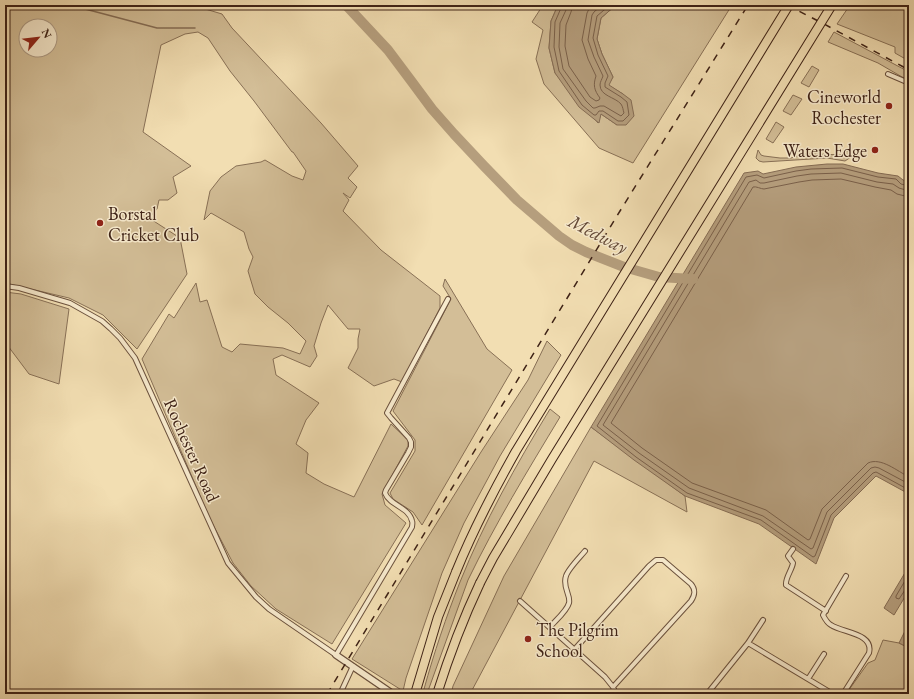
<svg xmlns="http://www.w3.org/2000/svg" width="914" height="699" font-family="'EB Garamond',serif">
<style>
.green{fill:#d3be97;stroke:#887056;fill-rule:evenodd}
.water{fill:#b59e7d;stroke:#856c54}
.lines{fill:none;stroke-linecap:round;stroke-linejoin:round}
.shore{stroke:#7a604a;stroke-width:1}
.stream{stroke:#856c54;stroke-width:1.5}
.river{stroke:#b59e7d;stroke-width:10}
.minor-casing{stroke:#6b513d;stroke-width:6}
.tertiary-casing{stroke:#6b513d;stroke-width:8}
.motorway-casing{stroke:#3e2216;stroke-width:10}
.minor{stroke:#f7eacd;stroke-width:4}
.tertiary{stroke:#f7eacd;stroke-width:5.5}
.motorway{stroke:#f2deb2;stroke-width:8}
.rail{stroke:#3e2216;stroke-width:1.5;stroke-dasharray:7 7;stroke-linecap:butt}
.motorway-bridge-casing{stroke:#3e2216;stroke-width:10;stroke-linecap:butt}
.motorway-bridge{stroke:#f2deb2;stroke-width:8}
.poi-dot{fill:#8f2418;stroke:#f7eacd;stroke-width:1.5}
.labels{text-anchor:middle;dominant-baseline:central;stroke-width:3;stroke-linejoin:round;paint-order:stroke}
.poi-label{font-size:18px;fill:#3e2216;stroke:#f7eacd;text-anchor:end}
.street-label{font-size:18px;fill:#3e2216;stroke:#f7eacd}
.water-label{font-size:19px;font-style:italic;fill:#624735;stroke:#f7eacd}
</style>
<rect width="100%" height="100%" fill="#f2deb2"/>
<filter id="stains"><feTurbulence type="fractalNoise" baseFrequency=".005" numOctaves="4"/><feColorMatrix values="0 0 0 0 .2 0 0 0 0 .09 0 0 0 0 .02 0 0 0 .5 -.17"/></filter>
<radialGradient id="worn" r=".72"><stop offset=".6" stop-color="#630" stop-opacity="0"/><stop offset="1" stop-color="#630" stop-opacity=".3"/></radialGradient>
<path class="green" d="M5 5H192L222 14 232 28 321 123 358 166 348 178 357 187 350 198 343 193 349 200 343 211 381 250 440 296V308L402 382 394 379 374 386 348 368 358 348V339L360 329H348L328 305 321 323 314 346 317 356 310 367 282 355 273 359 276 375 319 403 306 420 296 444 308 453 306 473 324 484 354 497 391 424 408 440V446L382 494 385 505 406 523 332 644 276 609 251 586 233 563 209 517 142 359 169 314 174 318 196 283 200 302 207 300 222 347 232 352 240 344 283 348 300 354 306 341 288 323 268 307 255 294 248 271 253 257 249 249 244 232 211 213 204 220 210 191 221 177 236 166 261 162 265 160 292 176 303 180 306 171 293 152H292L254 101 230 71 208 38 198 32 185 34 161 45 143 132 191 166 173 177 177 193 168 200H159L157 209 149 218 180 238 187 274 137 349 103 315 69 298 5 283ZM26 26H50V50H26Z
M543 5H558L551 21 549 48 555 73 598 123 601 114 617 125 623 94 608 85 613 77 602 54 597 39 601 18 616 5H732L633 163 599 148 544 84 536 59 543 30 532 22Z
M850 5H909V61L895 53V47L837 24Z
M834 32 909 72V81L878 63 828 42Z
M812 66 819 70 809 87 801 83Z
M793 95 802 99 791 115 783 111Z
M776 122 784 127 773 143 766 139Z
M758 150 761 155 764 156 780 158H791L803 154H821L840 155 847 151 852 153 851 157 845 161 827 158 763 162 759 161 756 158Z
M445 279 487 349 512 370 422 525 413 512 393 499 390 493 415 451V440L393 411 451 299 443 286Z
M5 292 21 294 69 309 59 384 29 374 5 342Z
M547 341 561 355 500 456 464 523 442 573 406 678 403 691 352 659 481 452 528 380Z
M550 409 560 417C528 470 495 524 468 580L428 691 424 689C434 653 446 617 460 582 484 522 516 465 550 409Z
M591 427 685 496 687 512 594 461 470 694H451L453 686 504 576Z
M883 640 899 643 909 648V694H846L868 663 875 660Z"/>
<path class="water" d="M558 5H616L601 18 597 39 602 54 613 77 609 85 623 94 631 100 634 116 626 125H617L601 114 599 123 579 107 555 73 549 48 551 21Z
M827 164H843L878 173 898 176 903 180 909 182V494L876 476 834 518 816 564 759 524 685 496 634 460 591 427 744 173 758 171 763 174 796 167Z
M909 566V590L894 615 884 608Z
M909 623V648L899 643Z"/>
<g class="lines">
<path class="shore" d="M562 5 561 8 555 22 554 47 559 71 582 105 594 115H596L599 111H603L618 121H623L629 115 627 102 621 97 605 87V83L608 76 598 55 593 38 597 16 610 5
M567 5 566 10 560 23 559 47 563 69 586 101 593 108H595L600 106H604L621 116 624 113C623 110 623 107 621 104 615 97 600 96 600 85 600 82 602 79 603 76L594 57 588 40 592 15 594 12 602 5
M573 5 571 12 566 25 565 46 569 66 590 97 596 101 599 100 600 98C594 90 593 85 596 76L588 59 582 40 587 13 589 9 593 5
M909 186 901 184 896 179 878 177 842 168 811 169 796 171 764 178 757 175 746 177 597 426 636 457 687 493 761 520 813 557 815 556 831 515 873 473 876 472 878 473 909 490
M909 191 899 188 893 184 877 182 841 173 811 174 797 176 764 183H760L756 180 749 182 603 425 639 453 689 488 763 516 811 549 813 548 827 512 871 468 875 467 879 468 909 484
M909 197 897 194 891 190 875 187 841 179 812 180 799 182 764 189C761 189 756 186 753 187L611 423 642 448 692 483 766 510 808 540 810 539 822 509 868 463C881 457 897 471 909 477
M909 574 896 596V598L899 599 905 590 909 588"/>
<path class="stream" d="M70 5 157 28H195"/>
<path class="river" d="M346 5 388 50 412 82 432 109 454 134 484 166 517 200 559 236 572 245 586 252 624 267 659 277 693 279"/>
<g class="minor-casing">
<path id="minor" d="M888 74 909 83
M5 286 19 288 70 303 102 321 111 329 120 338 135 358 228 563 256 597 269 609 336 655 412 527C412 525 413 523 412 521 409 507 390 506 385 493L386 490 408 453 411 447V442L409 438 391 418 387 413 448 299
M793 549 788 556 793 563C792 570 785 578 786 585L826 611
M520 601 605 677 613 687 616 694
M550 627C555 621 567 611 569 603 571 595 562 587 566 576 568 569 581 556 585 551
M748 643 833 694
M574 650 649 566 656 560H663L691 584C696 590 695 595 691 601L613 687
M808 679 824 654
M340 694 353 666
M707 694 748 643 763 620
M843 694 869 653C874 633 843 633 831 625 827 623 825 619 823 615L846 576"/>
</g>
<g class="tertiary-casing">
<path id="tertiary" d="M336 655 393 694"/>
</g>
<g class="motorway-casing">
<path id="motorway" d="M415 694 438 617 456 572
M437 694C449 656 463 619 480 583"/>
</g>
<use href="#minor" class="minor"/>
<use href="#tertiary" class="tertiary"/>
<use href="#motorway" class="motorway"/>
<path class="rail" d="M787 5 824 24 909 70
M327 694 620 211 748 5"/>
<g class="motorway-bridge-casing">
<path id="motorway-bridge" d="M456 572C473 530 494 490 516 451L789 5
M480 583 493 558 552 459 832 5"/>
</g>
<use href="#motorway-bridge" class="motorway-bridge"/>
</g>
<g class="poi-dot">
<circle cx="889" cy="106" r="4"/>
<circle cx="875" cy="150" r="4"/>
<circle cx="100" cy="223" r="4"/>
<circle cx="528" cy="639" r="4"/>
</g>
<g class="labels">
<g class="poi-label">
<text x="881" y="96">Cineworld<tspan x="881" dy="21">Rochester</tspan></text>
<text x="867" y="150">Waters Edge</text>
<text x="108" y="213" text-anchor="start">Borstal<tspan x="108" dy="21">Cricket Club</tspan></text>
<text x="536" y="629" text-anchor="start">The Pilgrim<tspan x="536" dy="21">School</tspan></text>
</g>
<g class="street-label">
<text transform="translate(192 450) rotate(66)">Rochester Road</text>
</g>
<g class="water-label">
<text transform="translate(598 234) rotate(27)">Medway</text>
</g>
</g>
<rect width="914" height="699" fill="none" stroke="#f2deb2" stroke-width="20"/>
<rect x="6" y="6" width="902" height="687" fill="none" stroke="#3e2216" stroke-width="2"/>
<rect x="10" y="10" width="894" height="679" fill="none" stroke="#3e2216"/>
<g transform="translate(38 38) rotate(62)"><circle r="19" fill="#f7eacd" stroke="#ad9a84"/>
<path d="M0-3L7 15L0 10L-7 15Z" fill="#8f2418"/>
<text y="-6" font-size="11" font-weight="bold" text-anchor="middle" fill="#3e2216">N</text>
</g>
<rect width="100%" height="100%" filter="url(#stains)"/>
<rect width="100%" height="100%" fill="url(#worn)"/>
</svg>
